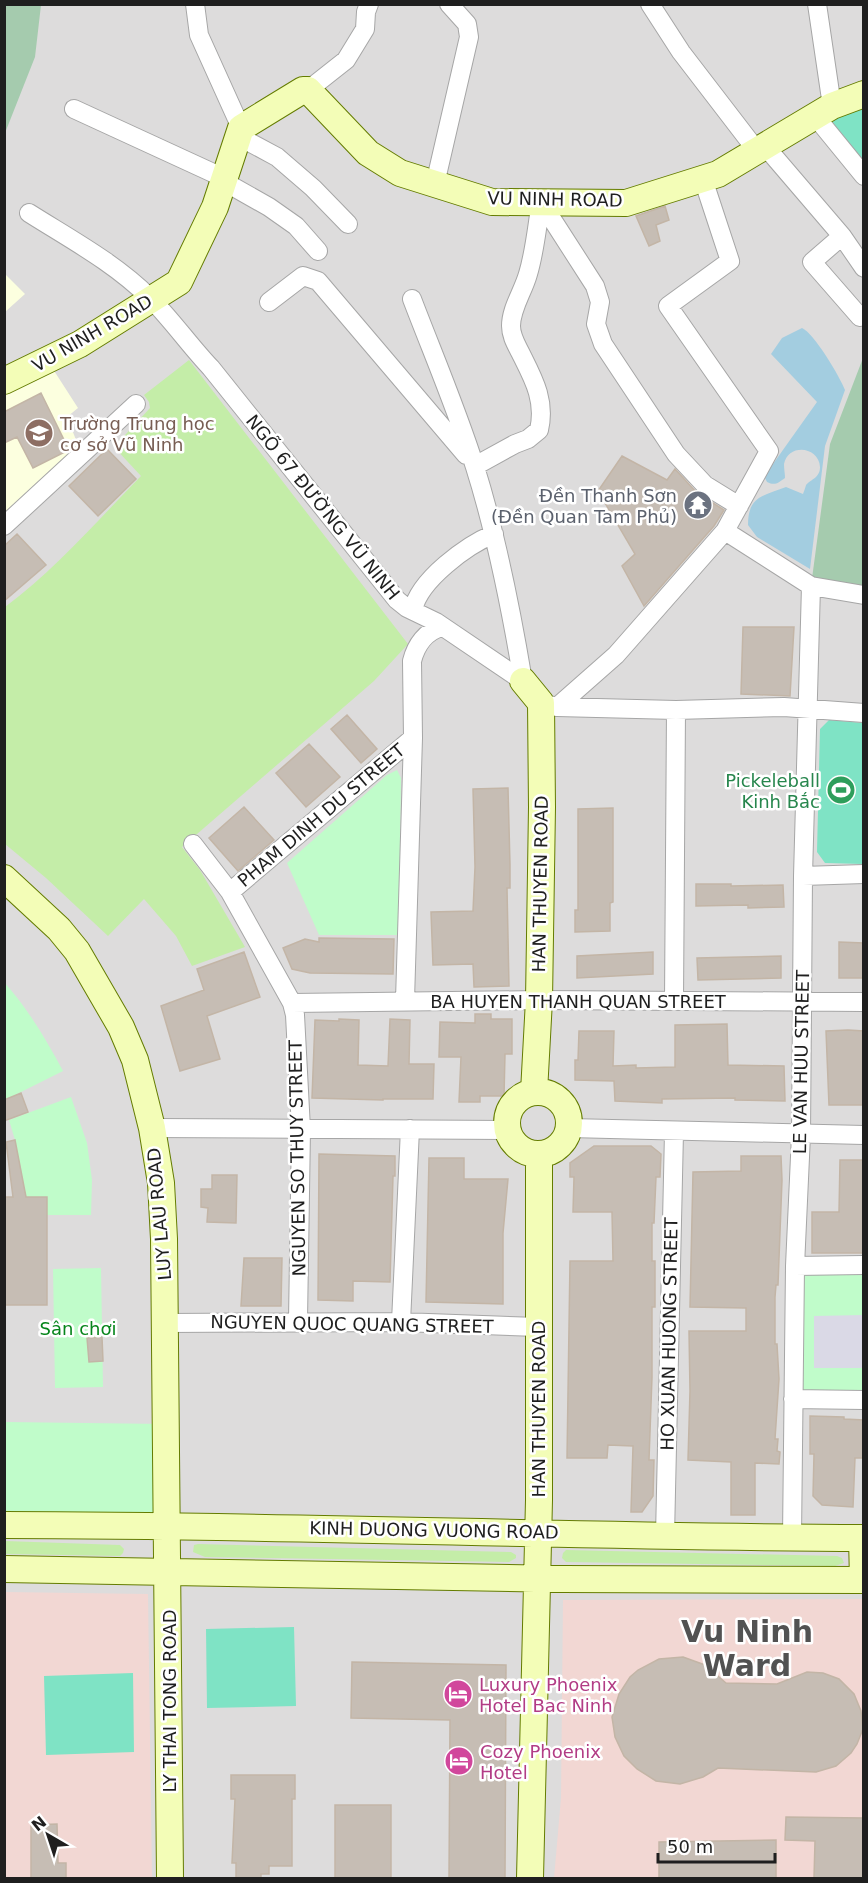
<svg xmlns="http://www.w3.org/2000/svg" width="868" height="1883" font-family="'DejaVu Sans',sans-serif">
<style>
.residential{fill:#dddcdc}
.commercial{fill:#f2d7d3}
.education{fill:#fcffdf}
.grass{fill:#c4eda8}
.cemetery{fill:#a5cbae}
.park{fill:#c0fcca}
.pitch{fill:#7fe3c5}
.plaza{fill:#dad9e6}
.water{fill:#a3cde0}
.building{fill:#c6bdb4;stroke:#c3b5a6;stroke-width:1.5}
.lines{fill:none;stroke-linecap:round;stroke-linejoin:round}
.street-casing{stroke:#a6a6a6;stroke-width:20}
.secondary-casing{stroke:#647c00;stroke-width:28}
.street{stroke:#fff;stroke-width:18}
.secondary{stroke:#f3fdb7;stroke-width:26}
.labels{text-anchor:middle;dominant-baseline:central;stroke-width:5;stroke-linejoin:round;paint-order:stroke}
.street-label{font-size:18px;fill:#1f1f1f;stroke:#fff}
.education-label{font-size:18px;fill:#785e54;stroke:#fff;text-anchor:start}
.worship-label{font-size:18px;fill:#5b616d;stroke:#fff;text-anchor:end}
.leisure-label{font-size:18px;fill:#27864d;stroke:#fff;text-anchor:end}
.park-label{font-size:18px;fill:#06851b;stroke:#fff}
.hotel-label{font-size:18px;fill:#b23c85;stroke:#fff;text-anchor:start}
.town-label{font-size:30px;font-weight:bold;fill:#525252;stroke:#fff}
</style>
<rect width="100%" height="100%" fill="#f0eee5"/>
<path class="residential" d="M5 5H863V1878H5Z"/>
<path class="commercial" d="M5 1592 148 1594 152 1878H5Z
M863 1599V1878H554L561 1798 563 1600Z"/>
<path class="education" d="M5 274 25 294 5 312H4Z
M51 366 78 408 67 417 80 450 5 518V391Z"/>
<path class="grass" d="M189 360 408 644 374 681 182 847 200 870 245 947 192 966 176 936 144 899 108 936 46 878 5 844V607C55 570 97 521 141 476L114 447 150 408 149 402 144 395Z
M5 1541 120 1545 124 1549 123 1553 120 1556 5 1554Z
M198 1544 511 1552 516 1555V1558L509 1562 205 1557 193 1552 194 1545Z
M566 1550 837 1556 842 1558 844 1563 835 1566 566 1562 562 1558 563 1553Z"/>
<path class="cemetery" d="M5 4 41 5 35 57 5 133Z
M863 358V595L811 586 830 444Z"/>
<path class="park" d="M397 770 401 778 399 935H319L287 863 387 775Z
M4 982C28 1009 46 1039 63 1071L5 1100Z
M71 1097 87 1143 92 1180 91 1215H47V1197H26L15 1140 9 1120Z
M863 1265V1400L793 1399 795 1266Z
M101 1268 103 1387 55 1388 53 1269Z
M5 1422 165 1424 167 1524 5 1525Z"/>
<path class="pitch" d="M863 99V169L824 116Z
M829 720 863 723V864L825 863 817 852 820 729Z
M294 1627 296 1706 207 1708 206 1629Z
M133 1673 134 1752 46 1755 44 1676Z"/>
<path class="plaza" d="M863 1315V1368H814V1316Z"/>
<path class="water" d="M802 328C814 333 840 377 845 390L825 446 810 569 757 537 748 525C748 496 763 496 786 487L803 494C803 494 806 486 806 485 811 479 820 478 820 467 819 446 788 443 784 464 784 469 785 474 785 478 778 483 775 486 767 482L765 478 768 471 817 402 771 354 782 338Z"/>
<path class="building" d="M665 206 669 220 656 225 660 241 649 246 636 216Z
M41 393 69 450 33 468 17 437 4 443V412Z
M107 449 136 479 98 516 69 486Z
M622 456 667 480 675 469 697 493 724 510 714 526 644 606 622 566 635 554 598 491Z
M17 534 46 565 4 601V546Z
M743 627H794L790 696 741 694Z
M347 715 377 749 361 763 331 729Z
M309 744 340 777 306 807 276 773Z
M508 788 510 865V888H507L509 986 474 987 473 964 433 965 431 912 473 911 475 867 473 789Z
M244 807 274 840 238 871 209 838Z
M613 808V902L610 903V931L575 932V910H578V809Z
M696 884H731V886L783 885 784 907 748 908V905L696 906Z
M319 938 394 939 393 974 310 973 292 969 283 948 305 939 319 942Z
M839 942 864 943V978H839Z
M244 952 260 997 207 1016 220 1059 180 1071 161 1006 204 990 197 969Z
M653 952V974L577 978V956Z
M781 956V978L698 980 697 958Z
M475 1014H491V1019H512V1054H505L504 1096H480V1102H459L461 1057H439L440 1022 475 1023Z
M339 1019 359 1020 358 1065 388 1066 390 1019 410 1020 409 1064H434L433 1099H383V1100L312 1098 315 1020 339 1021Z
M727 1024 728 1065 784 1066 785 1101 735 1100V1098L662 1099V1103L615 1101 614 1081 575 1080V1060H578L579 1031H614L613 1066 636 1065V1068L675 1067V1025Z
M848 1030 864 1031V1105H829L826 1031Z
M21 1093 28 1112 4 1121V1100Z
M15 1140 26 1197H47V1305H4V1197H13L6 1142Z
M594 1146H651L661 1154 660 1177H656L654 1223H652V1261H655V1307H652V1377L649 1460H654L653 1496 642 1512H631L633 1446 608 1445 607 1458H567L570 1261H613L612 1212H573L574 1177H570V1163Z
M319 1154 395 1156V1176H393L390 1282 353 1281V1301L318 1300Z
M741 1156H781L782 1180 778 1285H776L775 1297V1344H777L779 1379 775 1439H778L777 1451 780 1452 779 1464 755 1463V1515H731V1462L688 1460 690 1391 689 1331H746V1308L690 1307 693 1172 741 1171Z
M429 1158H464V1179H508L503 1233V1304L426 1302Z
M840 1160H864V1253H812V1212H839Z
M212 1175H237L236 1223 207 1222 208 1208 201 1207V1189H212Z
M244 1258H282L281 1306H241Z
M102 1337 103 1361 89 1362 87 1338Z
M810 1416 844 1417V1419L864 1420V1458H855L853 1507 822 1505 813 1496 814 1454H810Z
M683 1657 705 1665 726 1683 777 1684 807 1672 823 1673 839 1679 854 1694 861 1711 863 1729 857 1744 851 1753 836 1766 816 1772 718 1768 703 1777 680 1784 656 1781 637 1769 624 1756 615 1737 612 1717 619 1694 630 1677 638 1670 659 1659Z
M352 1662 506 1665 505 1878H449L450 1720 351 1718Z
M231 1775H295V1799H292V1866H269V1874H261V1878H236V1863H232L235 1799H231Z
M335 1805H391V1878H335Z
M786 1817 864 1818V1878H814L815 1841 785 1840Z
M57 1824 58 1863H66V1878H31V1825Z
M776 1840V1878H659V1842Z"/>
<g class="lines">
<g class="street-casing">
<path id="street" d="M195 4 199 35 241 128
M650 4 681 52 757 151
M817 4 832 106
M308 90 346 60 365 29 366 12 369 4
M74 109 224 178
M815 116 864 176
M238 136 277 157 313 188 348 224
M765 146 842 236 812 262 860 317
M703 179 730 261 668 306 769 451 725 531 811 586 864 595
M223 181 269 207 296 226 318 251
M435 184 469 37 467 24 449 4
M541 202 595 286 600 302 596 324 603 344 676 454 705 485 739 506
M29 213C70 239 115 263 150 298 172 320 190 346 211 368L397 600 407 608 436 622 523 681
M842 236 864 268
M412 299C433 354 457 410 475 467 497 537 511 609 523 681
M269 302 303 276 318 281 466 455
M475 466 515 444 528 439 539 430C546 400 533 378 520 352 516 344 511 336 511 326 511 308 523 292 528 274 535 251 537 226 541 202
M4 526 136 404
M413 610C419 580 467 545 494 534
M541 703 557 707 676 710 784 707 864 713
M557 707 616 655 725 531
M193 844 230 892 292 1003 295 1015 301 1129 298 1321
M803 876 864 874
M230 892 413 738
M405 1000 413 738 412 661C416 645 426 631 442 627
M674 1001 676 710
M292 1003 539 1000 864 1002
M152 1128 507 1130
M569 1128 864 1135
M795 1266 864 1265
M401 1322 410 1129
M166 1323 401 1322 538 1327
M793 1399 864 1400
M665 1536 674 1132
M792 1538 795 1266 801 1135 803 876 811 586"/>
</g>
<g class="secondary-casing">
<path id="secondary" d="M4 381 80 344 179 282 215 207 241 128 303 90H308L368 153 400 173 492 202 626 203 718 174 832 106 864 94
M523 681 541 703 542 807 539 1000 534 1092
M4 878 59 929 77 951 121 1027 135 1060 152 1128 161 1183 164 1239 170 1878
M507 1123a31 31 0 1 1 62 0a31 31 0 1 1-62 0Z
M4 1525C291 1525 577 1537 864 1538
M862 1538 863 1580
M4 1569 562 1579 864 1580
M530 1878 539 1500V1155"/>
</g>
<use href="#street" class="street"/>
<use href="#secondary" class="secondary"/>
</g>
<defs>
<g id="school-disc" transform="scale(1.5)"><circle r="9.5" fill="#8d6e63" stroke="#fff"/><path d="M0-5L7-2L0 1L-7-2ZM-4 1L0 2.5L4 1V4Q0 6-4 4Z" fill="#fff"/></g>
<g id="temple-disc" transform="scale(1.5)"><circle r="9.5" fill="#6b7280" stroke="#fff"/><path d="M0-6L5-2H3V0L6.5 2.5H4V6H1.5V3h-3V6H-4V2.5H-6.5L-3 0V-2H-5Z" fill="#fff"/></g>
<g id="stadium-disc" transform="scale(1.5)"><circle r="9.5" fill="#2e9e5b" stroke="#fff"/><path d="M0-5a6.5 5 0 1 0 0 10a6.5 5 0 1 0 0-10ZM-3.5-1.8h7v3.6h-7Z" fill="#fff"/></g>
<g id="hotel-disc" transform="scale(1.5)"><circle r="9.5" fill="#d1479c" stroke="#fff"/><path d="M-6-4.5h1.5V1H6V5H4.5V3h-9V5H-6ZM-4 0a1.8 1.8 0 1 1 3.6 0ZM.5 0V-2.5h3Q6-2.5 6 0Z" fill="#fff"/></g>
</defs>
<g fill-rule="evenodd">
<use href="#school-disc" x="39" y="433"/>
<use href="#temple-disc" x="698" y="505"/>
<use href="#stadium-disc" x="841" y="790"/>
<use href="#hotel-disc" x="458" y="1694"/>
<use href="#hotel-disc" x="459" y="1761"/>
</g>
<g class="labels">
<g class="street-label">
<text transform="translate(555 199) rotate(1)">VU NINH ROAD</text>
<text transform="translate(92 333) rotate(-30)">VU NINH ROAD</text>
<text transform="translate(323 507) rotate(51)">NGÕ 67 ĐƯỜNG VŨ NINH</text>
<text transform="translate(321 815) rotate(-40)">PHAM DINH DU STREET</text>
<text transform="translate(540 884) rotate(-89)">HAN THUYEN ROAD</text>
<text x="578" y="1001">BA HUYEN THANH QUAN STREET</text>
<text transform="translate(801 1062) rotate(-89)">LE VAN HUU STREET</text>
<text transform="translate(297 1158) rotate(-91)">NGUYEN SO THUY STREET</text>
<text transform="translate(159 1214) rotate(-95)">LUY LAU ROAD</text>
<text transform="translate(352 1324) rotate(1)">NGUYEN QUOC QUANG STREET</text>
<text transform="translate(669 1334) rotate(-89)">HO XUAN HUONG STREET</text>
<text transform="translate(538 1409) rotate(-90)">HAN THUYEN ROAD</text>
<text transform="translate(434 1530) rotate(1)">KINH DUONG VUONG ROAD</text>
<text transform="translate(169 1701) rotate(-90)">LY THAI TONG ROAD</text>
</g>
<g class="education-label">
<text x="60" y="423">Trường Trung học<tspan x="60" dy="21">cơ sở Vũ Ninh</tspan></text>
</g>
<g class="worship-label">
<text x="677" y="495">Đền Thanh Sơn<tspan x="677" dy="21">(Đền Quan Tam Phủ)</tspan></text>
</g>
<g class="leisure-label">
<text x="820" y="780">Pickeleball<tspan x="820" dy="21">Kinh Bắc</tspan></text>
</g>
<g class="park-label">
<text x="78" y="1328">Sân chơi</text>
</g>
<g class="hotel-label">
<text x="479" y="1684">Luxury Phoenix<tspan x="479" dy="21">Hotel Bac Ninh</tspan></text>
<text x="480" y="1751">Cozy Phoenix<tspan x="480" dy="21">Hotel</tspan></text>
</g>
<g class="town-label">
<text x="747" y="1631">Vu Ninh<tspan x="747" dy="34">Ward</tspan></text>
</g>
</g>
<rect width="868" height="1883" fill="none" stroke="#1f1f1f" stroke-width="12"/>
<g transform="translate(48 1835) rotate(321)" stroke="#ffffff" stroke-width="4.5" paint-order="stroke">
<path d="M0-4.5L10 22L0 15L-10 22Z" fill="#1f1f1f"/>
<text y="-9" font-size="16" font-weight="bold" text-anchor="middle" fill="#1f1f1f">N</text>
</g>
<path d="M658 1853v9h117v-9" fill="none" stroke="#1f1f1f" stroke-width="3"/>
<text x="667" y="1853" font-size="18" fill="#1f1f1f" stroke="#ffffff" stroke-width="4.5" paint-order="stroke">50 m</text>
</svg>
